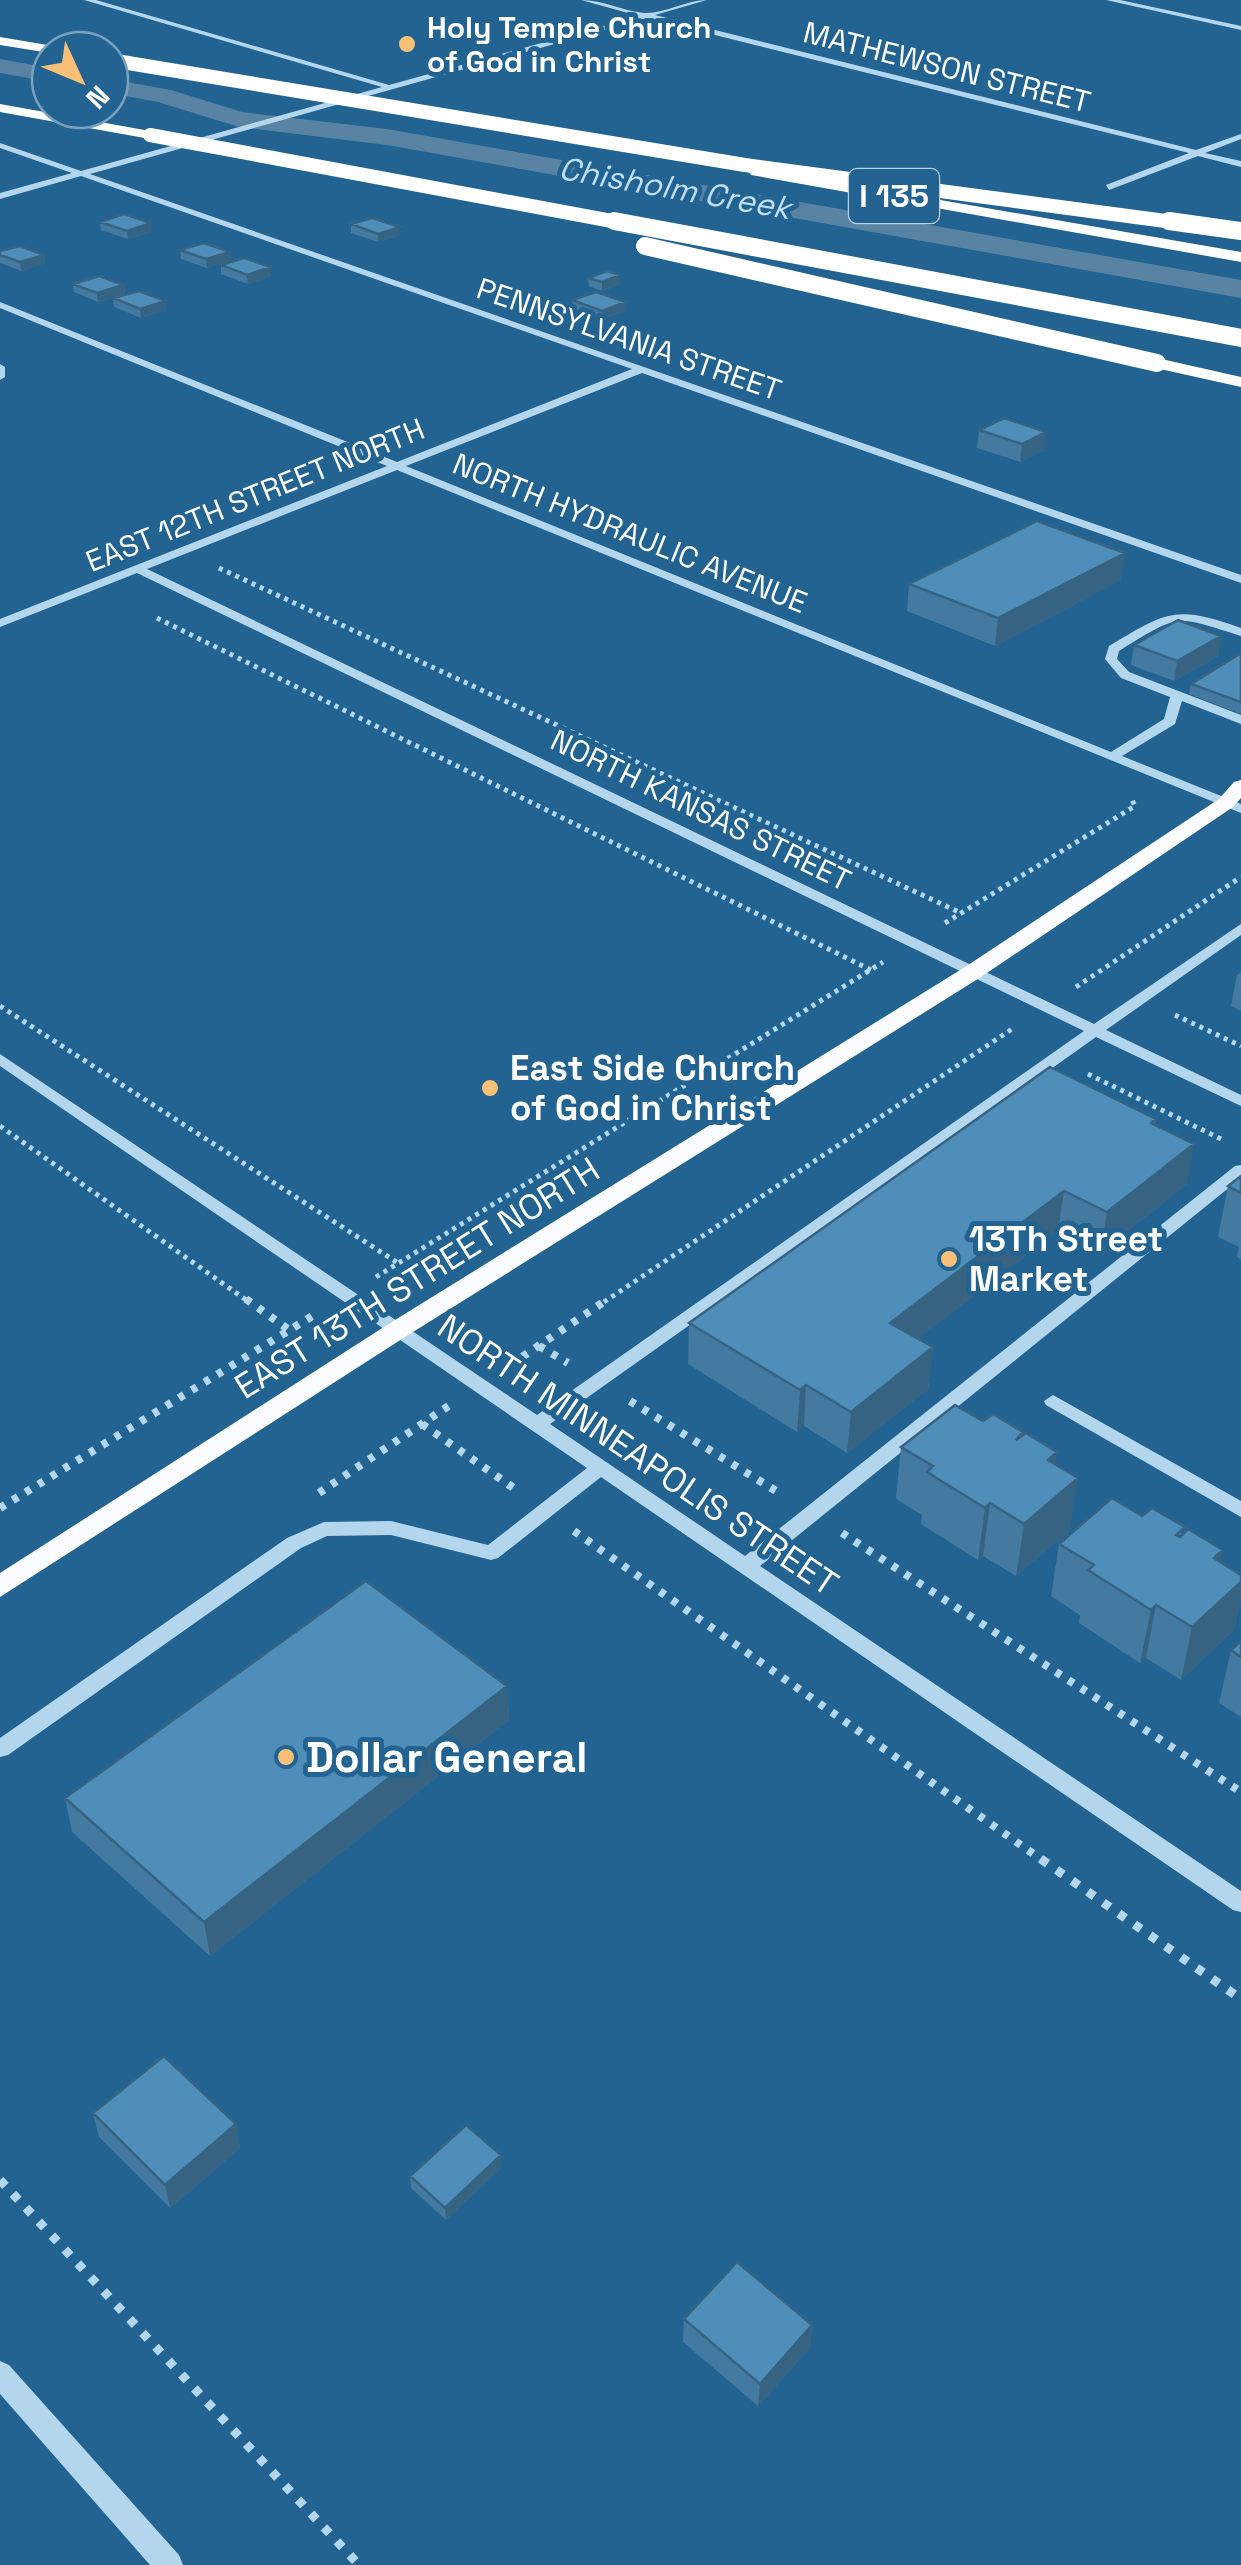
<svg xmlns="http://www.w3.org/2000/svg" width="1241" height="2565" font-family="'Space Grotesk',sans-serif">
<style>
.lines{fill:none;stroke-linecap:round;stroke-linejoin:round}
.canal{fill:#5883a2;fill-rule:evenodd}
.path-far2{stroke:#b4d6ed;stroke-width:5;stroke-dasharray:4 5;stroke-linecap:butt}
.path-far1{stroke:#b4d6ed;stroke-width:8;stroke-dasharray:6 9;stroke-linecap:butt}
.path{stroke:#b4d6ed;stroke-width:9;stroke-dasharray:8 11;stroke-linecap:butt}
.minor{fill:#b4d6ed;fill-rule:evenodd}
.major{fill:#fafcff;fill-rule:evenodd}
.highway{fill:#fff;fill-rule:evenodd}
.highway-bridge-far1{stroke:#fff;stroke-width:14}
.highway-bridge{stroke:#fff;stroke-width:18}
.wall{fill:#447a9f}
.shaded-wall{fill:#376382}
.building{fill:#4f8eb9;stroke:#376382;stroke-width:2.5}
.poi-dot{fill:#f8c076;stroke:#226391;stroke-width:4}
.labels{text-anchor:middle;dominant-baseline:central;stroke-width:10;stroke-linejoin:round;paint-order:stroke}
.far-poi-label{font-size:30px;font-weight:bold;fill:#fff;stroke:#226391;text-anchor:start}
.far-street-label{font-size:30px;fill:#fff;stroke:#226391}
.far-water-label{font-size:32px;font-style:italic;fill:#c0dff3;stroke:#226391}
.shield{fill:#226391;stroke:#bdd0de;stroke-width:2.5}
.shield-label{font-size:32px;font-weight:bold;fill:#fff}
.poi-label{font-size:35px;font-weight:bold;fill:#fff;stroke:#226391;text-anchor:start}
.street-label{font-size:35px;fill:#fff;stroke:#226391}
.near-poi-label{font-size:42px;font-weight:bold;fill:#fff;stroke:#226391;text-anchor:start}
</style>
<rect width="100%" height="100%" fill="#226391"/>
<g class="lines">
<path class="canal" d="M0 59 50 68V82L0 73Z
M110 79 171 90 242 112 387 129 1241 280V298L387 145 239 127 158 102 110 93Z"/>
<path class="path-far2" d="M219 568 961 913
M157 618 871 970
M945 923 1135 806 1131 798
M1076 987 1241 877
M0 1006 398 1263
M1175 1015 1241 1046
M1088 1074 1225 1141
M0 1126 249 1302
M376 1277 883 962
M604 1302 1015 1027"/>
<path class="path-far1" d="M246 1299 289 1330
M539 1346 568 1363
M510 1365 608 1299
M630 1401 781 1494
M422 1424 515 1489
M319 1493 450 1405
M0 1508 314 1315
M574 1531 1045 1862
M842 1533 1241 1792"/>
<path class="path" d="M1041 1859 1241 1999
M0 2180 359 2565"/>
<path class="minor" d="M84 0H96L389 85 639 16 581 0C603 0 623 11 644 13 664 14 686 0 707 0L655 15 1196 150 1241 134V139L1205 153 1241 161V167L1198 156 1109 190 1106 185 1189 153 647 18 90 174 1241 575V583L642 373 406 466 1111 752 1164 719 1170 697 1121 678 1105 659 1109 646C1166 612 1175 604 1241 628V636C1173 615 1181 613 1119 651L1117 659 1129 672 1241 715V724L1182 701 1175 724 1122 756 1241 804V813L397 470 147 569 1094 1024 1241 924V935L1106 1030 1241 1095V1106L1096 1037 550 1424 745 1556 1235 1166 1241 1165V1178L760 1566 1241 1891V1912L1233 1910 601 1477 498 1558 491 1560 391 1535 327 1536 301 1548 8 1755 0 1757V1738L287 1538 324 1522 391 1521 488 1545 587 1468 0 1066V1054L537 1415 1084 1031 137 573 0 627V619L387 466 0 308V302L397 462 632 369 81 176 0 199V193L72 173 0 148V143L81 171 382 87Z
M1106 0H1120L1241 26V30Z
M0 364 5 367V377L0 380Z
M1053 1395 1241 1501V1517L1046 1405 1044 1401Z
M0 2361 9 2365 179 2555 183 2565H150L0 2394Z"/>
<path class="major" d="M1241 780V798L1233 807 981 977 405 1337 0 1597V1573L387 1325 965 967 1219 799 1234 782Z"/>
<path class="highway" d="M0 37 53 46 59 50H50V53L0 45Z
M0 104 150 131 157 135 150 139 0 112Z
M756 168 1241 252V262L751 175 749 172Z
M1157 358 1241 377V387L1151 367V359Z"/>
<path class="highway-bridge-far1" d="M110 60 745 165 1188 224
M150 135 628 224"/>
<path class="highway-bridge" d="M614 221 1241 338
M1169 221 1241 231
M645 246 1157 363"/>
</g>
<path class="wall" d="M100 222 152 232 128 239 101 230Z
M351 224 400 227V235L378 242 351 233Z
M180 250 230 252 231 260 207 268 181 259Z
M0 251 44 255 45 263 21 271 0 263Z
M221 265 271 276 248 284 221 274Z
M588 278 620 284 602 291 589 286Z
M73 284 124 285 125 294 98 302 74 292Z
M113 298 166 301V310L141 318 114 307Z
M572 300 626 311 602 319 572 309Z
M979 430 1044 450 1020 462 977 448Z
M1121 580 995 646 907 611 909 584Z
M1221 636 1218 656 1174 681 1131 665 1134 645Z
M1241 653V714L1189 694 1191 684Z
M1241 972V1011L1231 1006 1237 975Z
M1156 1119 1155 1125 1187 1184 1100 1253 1058 1231 918 1339 933 1347 928 1389 847 1453 804 1426 797 1432 688 1364 689 1323Z
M1241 1176V1260L1237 1257 1239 1247 1218 1237 1228 1186Z
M983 1421 1023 1432V1436L1055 1465 1070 1530 1016 1576 983 1556 978 1560 921 1524 922 1515 896 1499 901 1447Z
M1142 1516 1184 1534 1220 1562 1241 1575V1598L1234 1630 1181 1680 1146 1658 1140 1663 1079 1623 1080 1615 1051 1596 1059 1544Z
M1241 1641V1717L1219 1703 1231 1650Z
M507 1686 509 1720 210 1956 72 1832 65 1798Z
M93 2113 236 2124 240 2148 170 2208 99 2137Z
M502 2167 446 2220 411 2188 410 2176Z
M684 2319 812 2325 810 2348 758 2406 683 2342Z"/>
<path class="shaded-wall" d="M151 223 152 232 128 239 127 231Z
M400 227V235L378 242V234Z
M230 252 231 260 207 268 206 259Z
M44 255 45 263 21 271 20 262Z
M271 267V276L248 284 247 275Z
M620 275V284L602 291V282Z
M124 285 125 294 98 302 97 293Z
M166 301V310L141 318 140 309Z
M626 302V311L602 319V311Z
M1046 432 1044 450 1020 462 1022 444Z
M1125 553 1121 580 995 646 998 618Z
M1221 636 1218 656 1174 681 1177 661Z
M1194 1144 1187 1184 1100 1253 1107 1212Z
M1064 1191 1058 1231 886 1364 890 1323Z
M933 1347 928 1389 847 1453 851 1412Z
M806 1385 804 1426 797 1432 800 1390Z
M1057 1452 1050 1502 1078 1478 1070 1530 1016 1576 1024 1524 1048 1460Z
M990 1503 983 1556 978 1560 985 1508Z
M1223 1550 1212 1603 1214 1558Z
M1241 1582V1598L1234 1630 1181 1680 1192 1627Z
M1156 1605 1146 1658 1140 1663 1151 1610Z
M507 1686 509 1720 210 1956 204 1922Z
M236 2124 240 2148 170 2208 165 2185Z
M501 2155 502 2167 446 2220 445 2208Z
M812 2325 810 2348 758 2406 760 2384Z"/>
<path class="building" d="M124 214 151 223 127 231 100 222Z
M372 218 400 227 378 234 351 224Z
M204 243 230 252 206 259 180 250Z
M20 246 44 255 20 262 0 255V251Z
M244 258 271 267 247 275 221 265Z
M607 271 620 275 602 282 588 278Z
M99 276 124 285 97 293 73 284Z
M139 291 166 301 140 309 113 298Z
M596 292 626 302 602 311 572 300Z
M1004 418 1046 432 1022 444 979 430Z
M1037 521 1125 553 998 618 909 584Z
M1178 620 1221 636 1177 661 1134 645Z
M1241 653V702L1191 684Z
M1050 1067 1156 1119 1151 1123 1194 1144 1107 1212 1064 1191 890 1323 933 1347 851 1412 806 1385 800 1390 689 1323Z
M1241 1176V1193L1228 1186Z
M955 1405 983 1421 993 1414 1023 1432 1016 1440 1026 1433 1057 1452 1048 1460 1078 1478 1024 1524 990 1503 985 1508 927 1472 933 1466 901 1447Z
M1112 1498 1142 1516 1152 1508 1185 1527 1176 1535 1180 1537 1188 1529 1223 1550 1214 1558 1241 1575V1582L1192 1627 1156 1605 1151 1610 1088 1570 1094 1565 1059 1544Z
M366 1581 507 1686 204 1922 65 1798Z
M1241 1641V1657L1231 1650Z
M164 2056 236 2124 165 2185 93 2113Z
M466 2125 501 2155 445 2208 410 2176Z
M737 2262 812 2325 760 2384 684 2319Z"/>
<g class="poi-dot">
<circle cx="407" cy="44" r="10"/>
<circle cx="490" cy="1088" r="10"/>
<circle cx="949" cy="1259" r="10"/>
<circle cx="286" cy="1757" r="10"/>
</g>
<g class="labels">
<g class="far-poi-label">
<text x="427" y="27">Holy Temple Church<tspan x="427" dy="34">of God in Christ</tspan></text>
</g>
<g class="far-street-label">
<text transform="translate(947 67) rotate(14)">MATHEWSON STREET</text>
<text transform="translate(629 339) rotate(19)">PENNSYLVANIA STREET</text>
<text transform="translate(255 495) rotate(-22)">EAST 12TH STREET NORTH</text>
<text transform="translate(630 533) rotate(22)">NORTH HYDRAULIC AVENUE</text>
<text transform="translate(701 810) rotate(26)">NORTH KANSAS STREET</text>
</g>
<g class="far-water-label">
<text transform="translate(675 188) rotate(10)">Chisholm Creek</text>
</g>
<rect class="shield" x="849" y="169" width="90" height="54" rx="8"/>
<g class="shield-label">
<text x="894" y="196">I 135</text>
</g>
<g class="poi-label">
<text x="510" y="1068">East Side Church<tspan x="510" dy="40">of God in Christ</tspan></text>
<text x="969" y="1239">13Th Street<tspan x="969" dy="40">Market</tspan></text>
</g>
<g class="street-label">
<text transform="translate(417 1278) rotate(-32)">EAST 13TH STREET NORTH</text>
<text transform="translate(638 1455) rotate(34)">NORTH MINNEAPOLIS STREET</text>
</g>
<g class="near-poi-label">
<text x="306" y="1757">Dollar General</text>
</g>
</g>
<g transform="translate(80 80) rotate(134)"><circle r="48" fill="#226391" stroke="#7aa1bd" stroke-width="2.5"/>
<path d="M0-8L18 38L0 25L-18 38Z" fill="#f8c076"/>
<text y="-15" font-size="28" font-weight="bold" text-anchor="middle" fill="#ffffff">N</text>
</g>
</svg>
